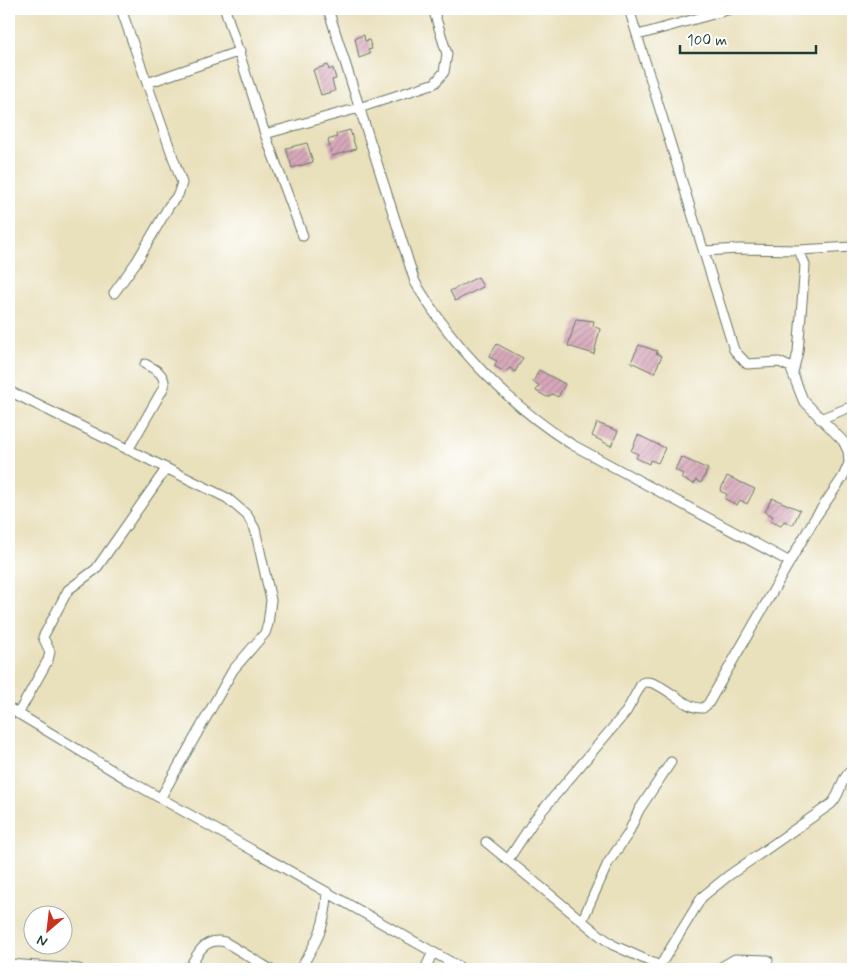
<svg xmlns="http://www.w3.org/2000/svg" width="862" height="978" font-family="Mynerve,sans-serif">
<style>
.building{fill:url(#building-hatch)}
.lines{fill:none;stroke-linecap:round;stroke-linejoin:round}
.street-casing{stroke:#667664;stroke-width:11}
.street{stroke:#fff;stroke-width:9}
</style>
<defs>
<pattern id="building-hatch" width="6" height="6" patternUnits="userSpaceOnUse" patternTransform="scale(1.25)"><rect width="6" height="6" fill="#d8a9bb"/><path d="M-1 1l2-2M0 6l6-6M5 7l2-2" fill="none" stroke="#af8b99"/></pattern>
</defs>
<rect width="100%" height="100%" fill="#fff"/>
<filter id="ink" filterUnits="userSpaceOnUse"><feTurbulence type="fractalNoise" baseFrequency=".02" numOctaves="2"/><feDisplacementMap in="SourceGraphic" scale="10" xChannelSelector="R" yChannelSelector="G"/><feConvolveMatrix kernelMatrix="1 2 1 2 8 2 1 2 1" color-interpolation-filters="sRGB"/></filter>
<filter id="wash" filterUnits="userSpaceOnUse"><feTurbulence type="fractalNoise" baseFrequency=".0096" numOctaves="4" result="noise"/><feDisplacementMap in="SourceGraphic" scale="20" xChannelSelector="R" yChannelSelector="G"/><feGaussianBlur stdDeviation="1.12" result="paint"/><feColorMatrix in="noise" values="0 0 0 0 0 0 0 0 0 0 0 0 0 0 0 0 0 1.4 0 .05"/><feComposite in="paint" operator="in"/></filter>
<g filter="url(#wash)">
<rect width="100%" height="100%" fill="#e9e0bc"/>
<g id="blocks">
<path class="building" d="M364 35 365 41 369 40 372 49 368 50 370 54 359 58 355 38Z
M328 65 329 70 333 68 336 79 332 80 335 91 321 95 313 70Z
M350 130 356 149 332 156 328 140 337 137 336 134Z
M307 143 313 162 292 168 286 148Z
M478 277 483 287 455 301 450 291Z
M576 319 594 321 593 326 600 329 594 354 568 346Z
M497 344 523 358 515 372 510 368 505 372 494 366 497 361 489 357Z
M639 345 657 351 656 353 662 356 654 373 631 362Z
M539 370 565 384 558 397 552 394 547 397 536 391 539 385 533 382Z
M597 423 618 431 611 446 592 436Z
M638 435 665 448 658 463 650 460 649 464 636 458 638 454 631 451Z
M681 457 708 469 701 483 696 480 694 484 681 478 683 474 675 470Z
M727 476 755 489 747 504 740 500 737 505 725 499 727 494 720 491Z
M772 498 800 510 793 525 784 521 781 526 770 521 773 516 765 512Z"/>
</g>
</g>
<g filter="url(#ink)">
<use href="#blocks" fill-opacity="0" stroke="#667664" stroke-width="1"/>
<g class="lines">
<g class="street-casing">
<path id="street" d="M225 9 265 134 303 236
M328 9 415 282C452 346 508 404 571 444L790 562
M638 35 731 9
M147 83 240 51
M265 134 359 108 435 83 444 72 447 54 433 9
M799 250 853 247
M705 251 739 249 799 250 805 265 798 352 793 372
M114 293 137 261 169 206 178 195 182 183 121 9
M9 391 227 498 247 515 255 529 271 600 268 624 265 633 233 670 161 797
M820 419 853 406
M128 450 164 387C166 374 155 369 145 364
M9 708 130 781 463 969
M18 714 48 660 50 652 43 637 68 590 96 569 166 469
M486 842 598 934 613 945 660 966
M508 860 535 819 626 712 642 683C659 676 683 710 703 708L708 704 815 518 843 477 849 463 848 451 843 441 803 400 790 367 779 362 747 364 734 350 629 9
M582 921 608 863 628 834 639 810 671 762
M9 964 79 969
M189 969C197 953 205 937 225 942L270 969
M300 969C317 942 326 925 327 893
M425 969 433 952
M658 969 702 897 728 876 831 804C842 794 839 779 853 769
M718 969 735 959 768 960"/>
</g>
<use href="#street" class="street"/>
</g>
</g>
<rect width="862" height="978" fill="none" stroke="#fff" stroke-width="30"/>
<g transform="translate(48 930) rotate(208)"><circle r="24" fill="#ffffff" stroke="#a5b1ae"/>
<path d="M0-4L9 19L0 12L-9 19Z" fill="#c8321e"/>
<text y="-8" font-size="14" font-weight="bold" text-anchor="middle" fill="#1f3d34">N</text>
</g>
<path d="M680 45v8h136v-8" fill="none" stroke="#1f3d34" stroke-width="2.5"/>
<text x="687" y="45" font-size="15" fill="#1f3d34" stroke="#ffffff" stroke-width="4" paint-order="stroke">100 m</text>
</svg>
